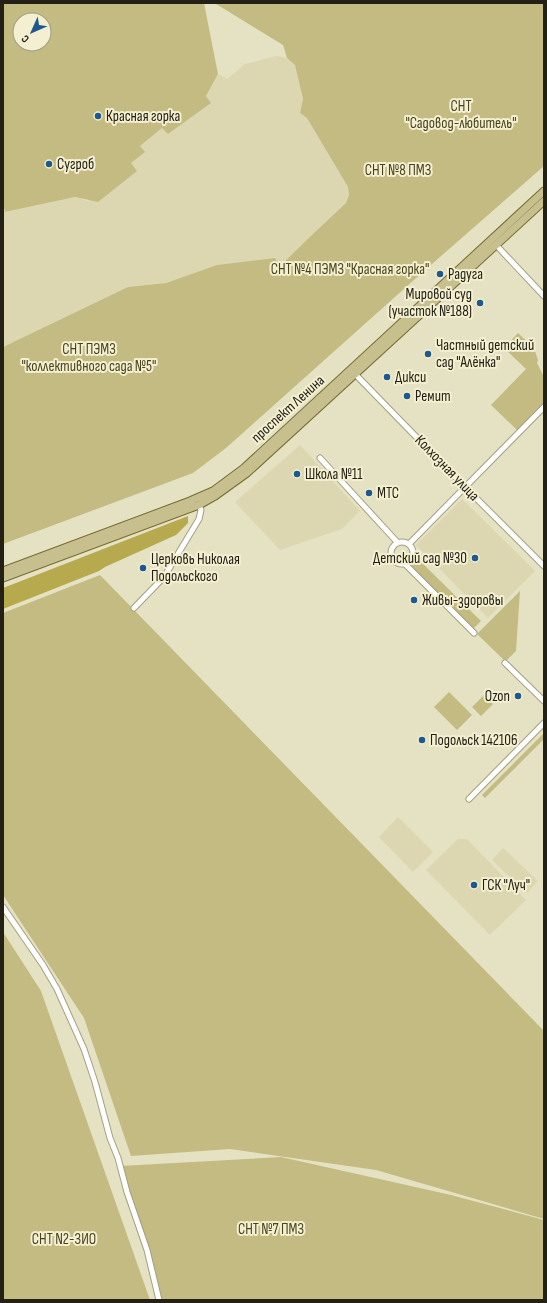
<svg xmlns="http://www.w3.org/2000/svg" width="547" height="1303" font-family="'Sofia Sans Condensed',sans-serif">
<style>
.built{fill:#dcd7b0}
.green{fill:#c3bb82;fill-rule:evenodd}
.forest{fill:#b7aa4e}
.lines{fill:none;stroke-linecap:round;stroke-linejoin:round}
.minor-casing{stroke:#a3a082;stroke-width:7}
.major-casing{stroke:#756c32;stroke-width:9}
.minor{stroke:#fff;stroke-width:5}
.major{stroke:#c7bf8d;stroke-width:7}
.poi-dot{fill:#1d588f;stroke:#f3efd0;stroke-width:1.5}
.labels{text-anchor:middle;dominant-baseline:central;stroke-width:4;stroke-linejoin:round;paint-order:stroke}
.park-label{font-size:15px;fill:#48431b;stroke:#f3efd0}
.poi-label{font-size:15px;fill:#232116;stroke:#f3efd0;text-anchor:start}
.street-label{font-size:15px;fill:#232116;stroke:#f3efd0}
</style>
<rect width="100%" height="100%" fill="#e5e2c3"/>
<path class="built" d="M276 56 287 58 295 65 303 99 300 113 307 118 348 187 349 195 346 203 315 232 280 266 275 258 217 265 166 283 128 287 3 347V209H5L6 212 75 197 88 201 131 163 140 146 162 128 168 134 211 103 206 96 218 74 227 79 245 64Z
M300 445 360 511 342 529 280 550 235 502Z
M462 499 535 571 488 618 416 545Z
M398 817 433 852 413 872 379 837Z
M458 839H467L526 900 490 935 426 870Z
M503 848 538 881 527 893 492 860Z"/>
<path class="green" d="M3 3H204L218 74 206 96 211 103 168 134 162 128 140 146 145 152 131 163 137 171 98 202 75 197 5 212V209H3ZM20 20H44V44H20Z
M219 3H544V166L424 271 226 448 193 473 3 544V347L128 287 166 283 217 265 275 258 280 266 315 232 346 203 349 195 348 187 307 118 300 113 303 99 295 65 287 58 283 45 216 4Z
M518 333 534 348 538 360 537 363 544 377V403L517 430 491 405 526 369 504 348Z
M416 557 481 621 473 629 409 565Z
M100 575 544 1031V1219L376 1170 230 1149 131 1156 84 1018 3 895V613Z
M520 591 516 651 507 660 505 659 504 660 477 634Z
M449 692 472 715 457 730 434 707Z
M484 695 493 704 481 716 472 707Z
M544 733V739L485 798 482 795Z
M3 932 41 991 150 1300H3Z
M281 1157 451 1195 544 1220V1300H159L120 1166Z"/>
<path class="forest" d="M188 516V523L176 535 105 567 99 571 3 609V588Z"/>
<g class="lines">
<g class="minor-casing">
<path id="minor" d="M496 245 544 296
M354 373 465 487 544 566
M320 458 398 543
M391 553a11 11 0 1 1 22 0a11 11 0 1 1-22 0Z
M409 544 544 407
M405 564 474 633
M134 608 164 577 199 519 201 510 199 505
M505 663 544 701
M469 799 544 723
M3 907 43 965 57 989 84 1049 95 1082 110 1138 118 1158 127 1192 147 1250 159 1300"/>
</g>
<g class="major-casing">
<path id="major" d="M3 571 190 501 213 491 244 468 544 191
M3 578 199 505 215 496 247 473 544 201"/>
</g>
<use href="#minor" class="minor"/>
<use href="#major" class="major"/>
</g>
<g class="poi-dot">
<circle cx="98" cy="116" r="4"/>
<circle cx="49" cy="164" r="4"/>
<circle cx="440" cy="274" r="4"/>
<circle cx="480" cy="303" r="4"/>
<circle cx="428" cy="354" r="4"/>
<circle cx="387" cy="377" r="4"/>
<circle cx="407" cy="396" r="4"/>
<circle cx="297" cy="474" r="4"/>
<circle cx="369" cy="493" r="4"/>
<circle cx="475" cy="558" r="4"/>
<circle cx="143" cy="568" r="4"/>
<circle cx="414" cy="600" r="4"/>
<circle cx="518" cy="696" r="4"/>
<circle cx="422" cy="740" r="4"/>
<circle cx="474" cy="885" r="4"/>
</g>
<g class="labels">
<g class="park-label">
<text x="461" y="106">СНТ<tspan x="461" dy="17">"Садовод-любитель"</tspan></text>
<text x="398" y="170">СНТ №8 ПМЗ</text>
<text x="350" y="269">СНТ №4 ПЭМЗ "Красная горка"</text>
<text x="89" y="349">СНТ ПЭМЗ<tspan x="89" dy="17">"коллективного сада №5"</tspan></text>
<text x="271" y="1229">СНТ №7 ПМЗ</text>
<text x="64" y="1239">СНТ N2-ЗИО</text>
</g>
<g class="poi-label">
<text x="106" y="116">Красная горка</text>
<text x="57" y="164">Сугроб</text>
<text x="448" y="274">Радуга</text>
<text x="472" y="294" text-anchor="end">Мировой суд<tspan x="472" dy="17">(участок №188)</tspan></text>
<text x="436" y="345">Частный детский<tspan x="436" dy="17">сад "Алёнка"</tspan></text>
<text x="395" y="377">Дикси</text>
<text x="415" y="396">Ремит</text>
<text x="305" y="474">Школа №11</text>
<text x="377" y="493">МТС</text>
<text x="467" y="558" text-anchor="end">Детский сад №30</text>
<text x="151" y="559">Церковь Николая<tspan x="151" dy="17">Подольского</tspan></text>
<text x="422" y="600">Живы-здоровы</text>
<text x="510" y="696" text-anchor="end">Ozon</text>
<text x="430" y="740">Подольск 142106</text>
<text x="482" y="885">ГСК "Луч"</text>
</g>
<g class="street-label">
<text transform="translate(288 409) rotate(-42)">проспект Ленина</text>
<text transform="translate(447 468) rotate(46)">Колхозная улица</text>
</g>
</g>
<rect width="547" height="1303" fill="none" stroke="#232116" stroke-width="8"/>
<g transform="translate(32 32) rotate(225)"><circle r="19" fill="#f3efd0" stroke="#a09d86"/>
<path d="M0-3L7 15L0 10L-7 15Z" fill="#1d588f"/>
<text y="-6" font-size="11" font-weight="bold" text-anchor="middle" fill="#232116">С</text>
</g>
</svg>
